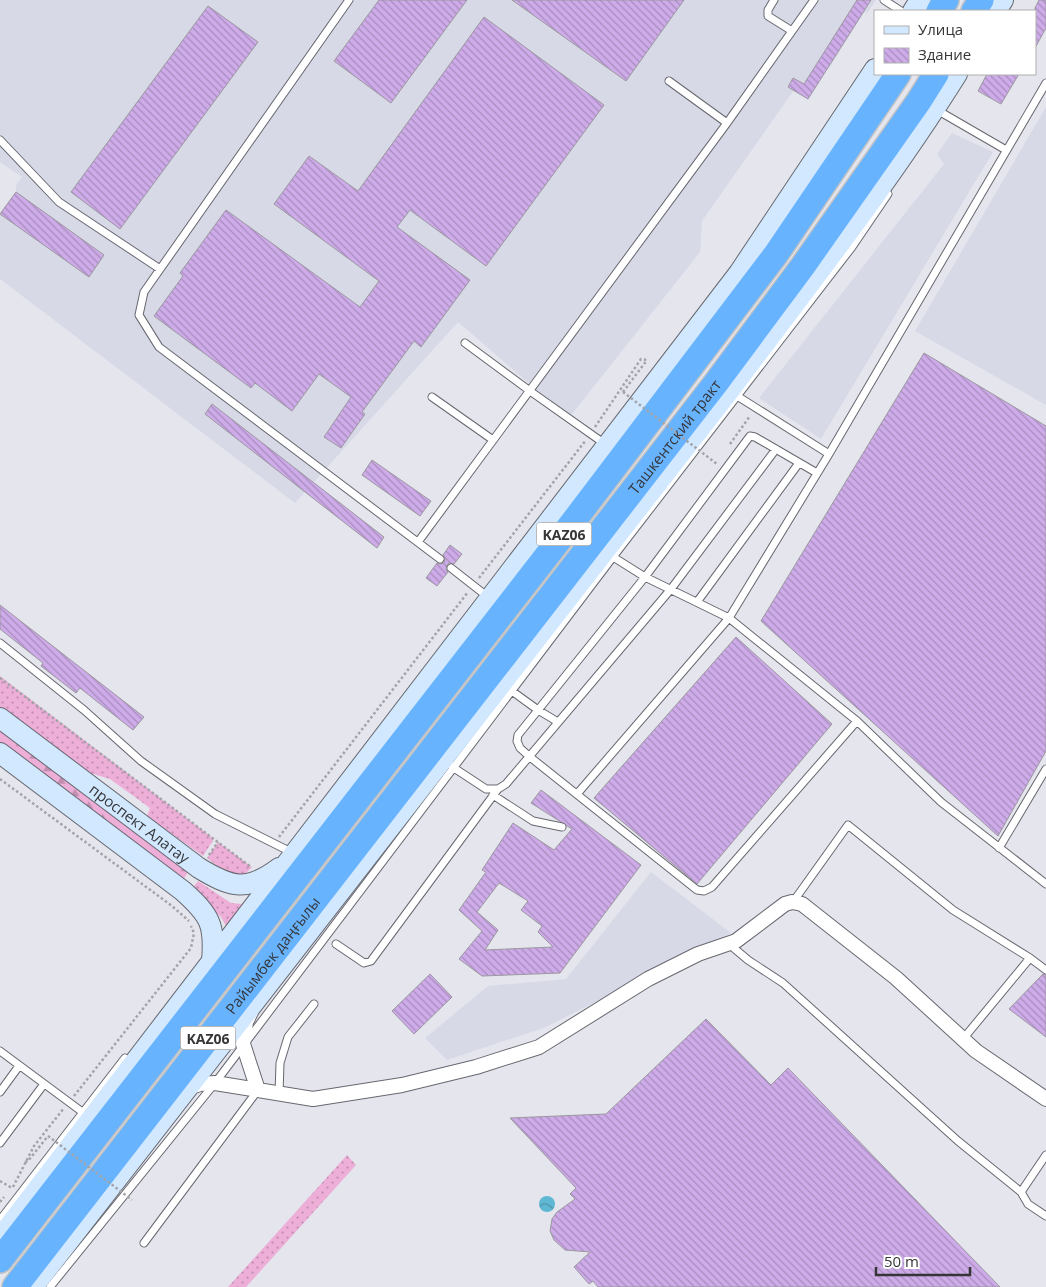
<svg xmlns="http://www.w3.org/2000/svg" width="1046" height="1287" font-family="'Open Sans',sans-serif">
<style>
.built{fill:#d7d9e7}
.grass{fill:url(#grass-dots)}
.forest{fill:url(#forest-firs)}
.water{fill:url(#water-waves)}
.building{fill:url(#building-back-hatch);stroke:#9b989f;fill-rule:evenodd}
.lines{fill:none;stroke-linecap:round;stroke-linejoin:round}
.lane-casing{stroke:#67686f;stroke-width:9}
.street-casing{stroke:#67686f;stroke-width:16}
.secondary-casing{stroke:#67686f;stroke-width:22}
.highway-casing{stroke:#c3c3c4;stroke-width:28}
.path{stroke:#a3a3a9;stroke-width:2.5;stroke-dasharray:2.5 2.5;stroke-linecap:butt}
.lane{stroke:#fff;stroke-width:7}
.street{stroke:#fff;stroke-width:14}
.secondary{stroke:#d1e8ff;stroke-width:20}
.highway{stroke:#67b3fe;stroke-width:25}
.path-bridge{stroke:#a3a3a9;stroke-width:2.5;stroke-dasharray:2.5 2.5;stroke-linecap:butt}
.labels{text-anchor:middle;dominant-baseline:central;stroke-width:4;stroke-linejoin:round;paint-order:stroke}
.shield{fill:#fff;stroke:#727274;stroke-width:1}
.shield-label{font-size:14px;font-weight:bold;fill:#363639}
.street-label{font-size:15px;fill:#363639;stroke:#fff}
</style>
<defs>
<pattern id="grass-dots" width="8" height="8" patternUnits="userSpaceOnUse" patternTransform="scale(1.25)"><rect width="8" height="8" fill="#edaed7"/><path d="M2 2h.1M6 6h.1" fill="none" stroke="#c18eaf" stroke-width="1.8" stroke-linecap="round"/></pattern>
<pattern id="forest-firs" width="22" height="20" patternUnits="userSpaceOnUse" patternTransform="scale(1.25)"><rect width="22" height="20" fill="#edaed7"/><path d="M5 1l3.5 6h-7zM16 11l3.5 6h-7z" fill="#c18eaf"/></pattern>
<pattern id="water-waves" width="16" height="10" patternUnits="userSpaceOnUse" patternTransform="scale(1.25)"><rect width="16" height="10" fill="#5fb8d3"/><path d="M0 5q4-4 8 0t8 0" fill="none" stroke="#4f96ac"/></pattern>
<pattern id="building-back-hatch" width="6" height="6" patternUnits="userSpaceOnUse" patternTransform="scale(1.25)"><rect width="6" height="6" fill="#ceabe9"/><path d="M-1 5l2 2M0 0l6 6M5-1l2 2" fill="none" stroke="#a88cbe"/></pattern>
</defs>
<rect width="100%" height="100%" fill="#e4e5ed"/>
<path class="built" d="M0 0H876L868 12 859 14 862 16 829 68 825 66 824 72 794 90 702 221 700 252 569 418 458 322 295 503 0 279V215L16 192V185L22 177 0 162Z
M1046 107V405L915 331Z
M952 133 993 152 821 439 759 398 944 164 937 154Z
M651 872 731 933 546 1027 447 1060 425 1038 488 986 566 979Z"/>
<path class="grass" d="M0 676 214 839 203 856 147 816 150 808 110 779 90 773 0 707Z
M218 842 252 867 240 879 227 874 207 858Z
M198 881 231 903 242 904 226 926 221 917 191 890Z
M347 1155 356 1165 246 1287H228Z"/>
<path class="forest" d="M0 729 188 872 182 882 0 743Z"/>
<path class="water" d="M539 1204a8 8 0 1 1 16 0a8 8 0 1 1-16 0Z"/>
<path class="building" d="M379 0H467L391 103 334 61Z
M512 0H684L626 81Z
M857 0H871L808 99 788 87 793 78 804 84Z
M1039 0H1046V28L1035 48V8Z
M208 6 258 42 120 229 71 192Z
M484 17 604 105 486 266 410 210 397 227 470 280 421 347 414 341 362 412 365 414 341 448 324 437 351 397 319 374 292 411 255 383 251 388 154 316 183 276 180 273 226 210 360 307 379 281 274 204 309 156 358 191Z
M987 74H1019L1001 104 978 91Z
M16 192 104 255 89 277 0 214Z
M924 353 1046 426V751L998 836 761 621Z
M212 404 384 537 377 548 205 414Z
M372 460 431 501 420 516 362 475Z
M450 545 462 554 454 564 449 563 447 565 446 570 448 572 437 586 426 578 437 563 440 564 444 563 445 559 443 555Z
M0 605 144 717 133 730 80 688 76 693 41 666 43 663 0 629Z
M736 637 832 724 697 884 594 798Z
M541 790 641 865 560 973 482 976 459 959 482 931 459 910 486 872 482 870 513 823 554 850 572 829 531 803ZM499 883 528 901 521 910 542 926 538 932 553 947 485 950 498 930 477 912Z
M430 974 452 997 414 1034 392 1011Z
M1043 974 1046 975V1037L1009 1009Z
M706 1019 771 1085 788 1068 1000 1287H598L593 1281 589 1284 574 1267 590 1252 565 1250 554 1240 550 1231 552 1219 557 1212 575 1199 570 1194 576 1188 510 1118 606 1114Z"/>
<g class="lines">
<g class="lane-casing">
<path id="lane" d="M349 0 144 292 139 315 159 347 440 559
M774 0 768 10V16L792 31
M884 0 901 11
M669 81 727 123
M1046 83 829 454 729 618 857 721 941 802 1046 884
M937 110 1006 150
M0 140 59 202 160 269
M465 343 530 391 605 444
M734 394 829 454
M432 397 493 440
M817 473 755 437 750 436 645 577 518 735 517 741 520 748 530 757 697 890 704 891 712 887 857 721
M418 542 727 123 814 0
M451 568 488 597
M697 602 799 463
M0 643 84 710 141 761 215 814 293 853
M509 689 538 710 558 722
M451 766 486 789H498L506 784 671 589 776 449
M577 794 729 618 645 577 610 555
M493 795 533 821 562 827
M999 848 1046 769
M793 902 848 825 953 910 1030 958 1046 970
M336 944 364 963 371 961 498 789
M729 944 748 960 783 983 958 1141 1021 1192 1028 1204 1046 1216
M963 1039 1030 958
M0 1051 85 1114
M0 1092 19 1066
M279 1094 280 1063 288 1037 314 1004
M0 1143 44 1084
M1021 1192 1046 1155
M0 1220 125 1058
M144 1243 258 1090
M50 1287 215 1083 613 557 852 247 888 194"/>
</g>
<g class="street-casing">
<path id="street" d="M251 1012 246 1022 243 1044 258 1090
M188 1088 200 1084 215 1083 313 1099 402 1085 476 1067 539 1047 648 979 698 954 736 941 785 904 792 902 802 904 896 978 976 1051 1046 1099"/>
</g>
<g class="secondary-casing">
<g id="secondary">
<path d="M913 11 920 0"/>
<path d="M996 11 1003 0"/>
<path id="s1" d="M0 718 199 868C232 888 247 892 279 868"/>
<path d="M0 753 183 891C211 916 215 925 212 962"/>
<path d="M0 1238 739 273 875 69"/>
<path d="M33 1287 729 391C807 287 888 184 957 74"/>
</g>
</g>
<g class="highway-casing">
<g id="highway">
<path d="M939 11 946 0"/>
<path d="M974 11 981 0"/>
<path d="M0 1260 566 531 776 254 898 74"/>
<path id="s2" d="M15 1287 716 383 803 266 919 101 936 74"/>
</g>
</g>
<path class="path" d="M623 392 647 360
M595 427 641 359 647 360
M730 444 750 416
M479 578 586 440
M0 678 251 867
M0 779 172 906 189 921
M279 837 468 592
M209 855 218 842
M74 1096 191 948 194 933 191 926
M25 1162 28 1161 48 1136
M0 1181 12 1188
M13 1187 34 1146 64 1108
M0 1202 4 1197"/>
<use href="#lane" class="lane"/>
<use href="#street" class="street"/>
<use href="#secondary" class="secondary"/>
<use href="#highway" class="highway"/>
<path class="path-bridge" d="M623 392 717 464
M48 1136 132 1200"/>
</g>
<g class="labels">
<g class="shield">
<rect x="536.5" y="522.5" width="55" height="23" rx="4"/>
<rect x="180.5" y="1026.5" width="55" height="23" rx="4"/>
</g>
<g class="shield-label">
<text x="564" y="534">KАZ06</text>
<text x="208" y="1038">KАZ06</text>
</g>
<g class="street-label">
<text stroke="none"><textPath href="#s2" startOffset="1076">Ташкентский тракт</textPath></text>
<text stroke="none"><textPath href="#s1" startOffset="175">проспект Алатау</textPath></text>
<text stroke="none"><textPath href="#s2" startOffset="420">Райымбек даңғылы</textPath></text>
</g>
</g>
<rect x="874" y="10" width="162" height="65" fill="#ffffff" stroke="#afafb0"/>
<rect x="884" y="26" width="25" height="8" fill="#d1e8ff" stroke="#afafb0"/>
<text x="918" y="35" font-size="15" fill="#363639">Улица</text>
<rect x="884" y="48" width="25" height="15" fill="url(#building-back-hatch)" stroke="#afafb0"/>
<text x="918" y="60" font-size="15" fill="#363639">Здание</text>
<path d="M876 1267v8h94v-8" fill="none" stroke="#363639" stroke-width="2.5"/>
<text x="884" y="1267" font-size="15" fill="#363639" stroke="#ffffff" stroke-width="4" paint-order="stroke">50 m</text>
</svg>
